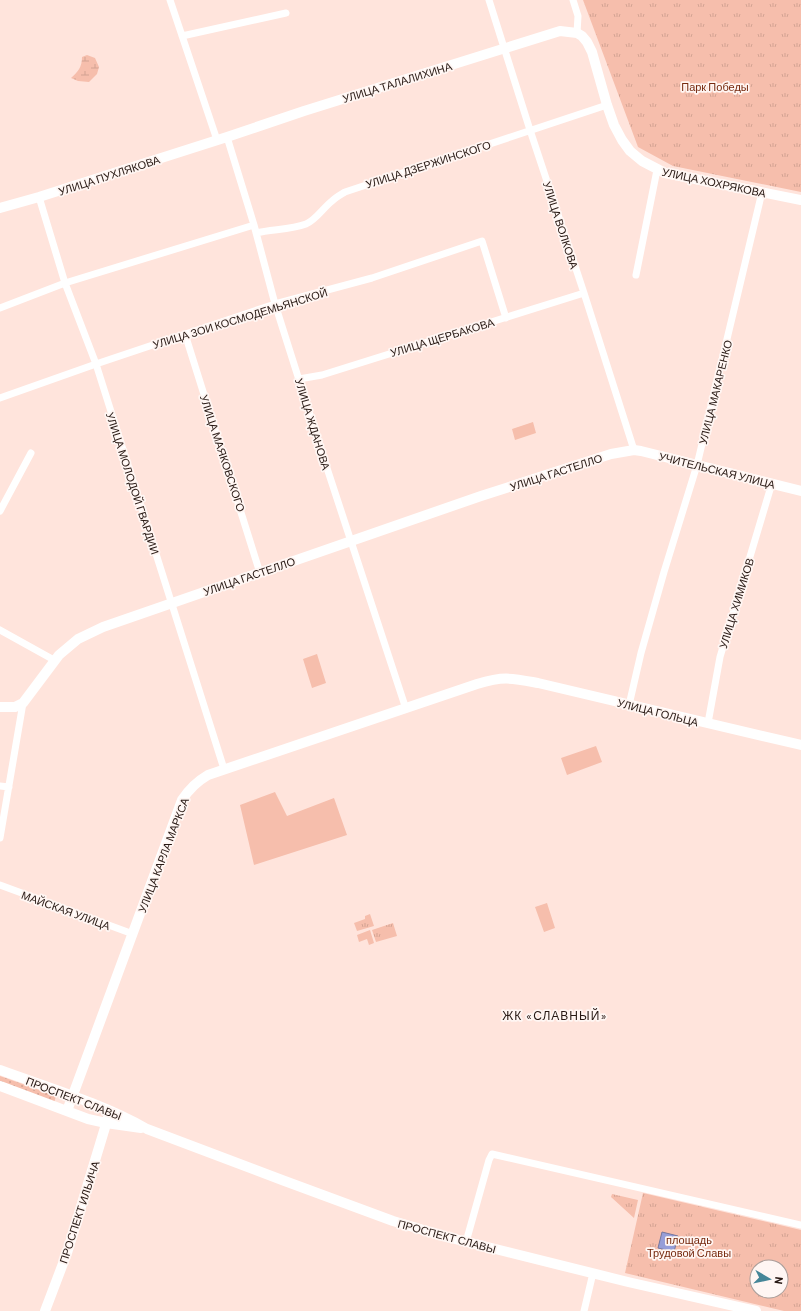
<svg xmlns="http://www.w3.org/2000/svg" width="801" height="1311" font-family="Barlow,sans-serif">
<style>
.grass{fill:url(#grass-dots)}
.wetland{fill:url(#wetland-marsh)}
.park{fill:url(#park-tufts);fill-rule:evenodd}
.pitch{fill:#f6beac}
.water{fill:url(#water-ripples);stroke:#75769d}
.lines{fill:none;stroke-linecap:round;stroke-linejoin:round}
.street{stroke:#fff;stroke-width:7}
.secondary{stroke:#fff;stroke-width:10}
.labels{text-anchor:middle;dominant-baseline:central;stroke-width:3.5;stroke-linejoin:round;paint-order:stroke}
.street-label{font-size:11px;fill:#271813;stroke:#fff6f3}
.park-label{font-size:11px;fill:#772a0f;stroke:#fff6f3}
.neighbourhood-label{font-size:12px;letter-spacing:1px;fill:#271813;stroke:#fff6f3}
</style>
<defs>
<pattern id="grass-dots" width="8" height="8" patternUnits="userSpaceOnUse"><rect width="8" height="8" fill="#f6beac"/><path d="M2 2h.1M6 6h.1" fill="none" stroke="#d3a393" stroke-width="1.8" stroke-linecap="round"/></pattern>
<pattern id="wetland-marsh" width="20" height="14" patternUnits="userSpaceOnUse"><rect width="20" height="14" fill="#f6beac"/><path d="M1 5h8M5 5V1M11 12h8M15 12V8" fill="none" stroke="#d3a393"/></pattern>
<pattern id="park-tufts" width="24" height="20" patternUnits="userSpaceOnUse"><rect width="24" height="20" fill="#f6beac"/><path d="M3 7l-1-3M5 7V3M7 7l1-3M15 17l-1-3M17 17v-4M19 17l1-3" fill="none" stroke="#d3a393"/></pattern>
<pattern id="water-ripples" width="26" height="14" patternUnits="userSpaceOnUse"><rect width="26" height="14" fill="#969ed8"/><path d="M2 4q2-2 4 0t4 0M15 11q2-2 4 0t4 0" fill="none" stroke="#7a80ae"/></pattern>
</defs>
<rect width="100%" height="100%" fill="#ffe4dc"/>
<path class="grass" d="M0 1076 56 1096 54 1103 0 1083Z"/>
<path class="wetland" d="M87 55 95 58 99 67 97 74 89 82 78 81 71 78C78 72 82 67 82 57Z"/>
<path class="park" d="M583 0H801V192L673 166 638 147Z
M370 914 374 926 357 931 354 923 365 919V916Z
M393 923 397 936 376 942 372 930Z
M370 930 374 943 369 945 367 939 359 942 357 935Z
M643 1193 801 1230V1311H784L625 1273ZM757 1267H781V1291H757Z
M612 1194 638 1200 634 1218 611 1197Z"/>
<path class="pitch" d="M533 422 536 433 515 440 512 429Z
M317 654 326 683 312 688 303 659Z
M596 746 602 762 567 775 561 758Z
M275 792 287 816 334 798 347 835 254 865 240 805Z
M547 903 555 928 544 932 535 907Z"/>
<path class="water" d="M662 1232 678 1236 674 1252 658 1248Z"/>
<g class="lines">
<path class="street" d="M170 0 217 140
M489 0 530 130 584 293 634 450
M573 0 578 16 577 33
M182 36 286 13
M227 137 254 225 275 304 325 462 406 709
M39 197 65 283 96 364 224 769
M256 233C272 229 290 230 306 224 316 220 323 208 332 201 336 197 340 195 345 192L607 105
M636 275 657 170
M0 308 65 283 254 225
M185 334 260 573
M299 379 322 375 584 293
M0 398 96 364 275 304 372 278 482 241 506 318
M0 511 31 453
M0 630 54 660
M629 705 641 653 664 572 697 465 762 192
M708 723 720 657 772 483
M0 786 9 787
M0 838 23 703
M0 885 133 934
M466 1242 489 1160 492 1154 801 1225
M584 1311 593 1273"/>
<path class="secondary" d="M0 208 39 197 227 137 304 111 560 31 577 33 582 36 587 42 592 52 607 105 614 125 622 140 630 151 642 161 665 173 801 200
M0 707H15L23 703 59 655 78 639 103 627 481 496 611 454 634 450 641 451 801 491
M0 1070C49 1088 101 1103 147 1129L282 1180 393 1221 447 1237 628 1282 756 1311
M0 1086 88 1119 106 1123 141 1128
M67 1111 182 800C189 789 196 782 208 775L477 684C504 676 511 678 538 683L801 745
M45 1311 67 1253 110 1111"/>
</g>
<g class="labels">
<g class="street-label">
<text transform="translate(397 82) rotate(-17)">УЛИЦА ТАЛАЛИХИНА</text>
<text transform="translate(428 164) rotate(-18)">УЛИЦА ДЗЕРЖИНСКОГО</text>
<text transform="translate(109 175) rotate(-18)">УЛИЦА ПУХЛЯКОВА</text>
<text transform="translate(714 182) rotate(12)">УЛИЦА ХОХРЯКОВА</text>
<text transform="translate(561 225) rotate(72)">УЛИЦА ВОЛКОВА</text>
<text transform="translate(240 318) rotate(-17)">УЛИЦА ЗОИ КОСМОДЕМЬЯНСКОЙ</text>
<text transform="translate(442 337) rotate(-17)">УЛИЦА ЩЕРБАКОВА</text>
<text transform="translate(715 392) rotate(-76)">УЛИЦА МАКАРЕНКО</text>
<text transform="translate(313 424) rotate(73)">УЛИЦА ЖДАНОВА</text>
<text transform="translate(223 453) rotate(72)">УЛИЦА МАЯКОВСКОГО</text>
<text transform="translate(717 470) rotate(14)">УЧИТЕЛЬСКАЯ УЛИЦА</text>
<text transform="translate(556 472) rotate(-18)">УЛИЦА ГАСТЕЛЛО</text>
<text transform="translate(133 483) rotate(72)">УЛИЦА МОЛОДОЙ ГВАРДИИ</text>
<text transform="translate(249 576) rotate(-19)">УЛИЦА ГАСТЕЛЛО</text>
<text transform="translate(736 603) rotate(-73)">УЛИЦА ХИМИКОВ</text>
<text transform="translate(658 712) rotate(14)">УЛИЦА ГОЛЬЦА</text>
<text transform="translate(163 855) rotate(-69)">УЛИЦА КАРЛА МАРКСА</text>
<text transform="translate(66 910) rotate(20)">МАЙСКАЯ УЛИЦА</text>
<text transform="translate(74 1098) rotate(21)">ПРОСПЕКТ СЛАВЫ</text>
<text transform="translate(79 1212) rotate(-72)">ПРОСПЕКТ ИЛЬИЧА</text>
<text transform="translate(447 1236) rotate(15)">ПРОСПЕКТ СЛАВЫ</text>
</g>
<g class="park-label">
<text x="715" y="86">Парк Победы</text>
<text x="689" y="1239">площадь<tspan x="689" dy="13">Трудовой Славы</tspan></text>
</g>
<g class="neighbourhood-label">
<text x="555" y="1015">ЖК «СЛАВНЫЙ»</text>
</g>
</g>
<g transform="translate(769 1279) rotate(99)"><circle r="19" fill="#fff6f3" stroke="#a99d99"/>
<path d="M0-3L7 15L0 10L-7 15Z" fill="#458698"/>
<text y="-6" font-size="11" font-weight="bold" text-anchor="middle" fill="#271813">N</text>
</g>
</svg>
